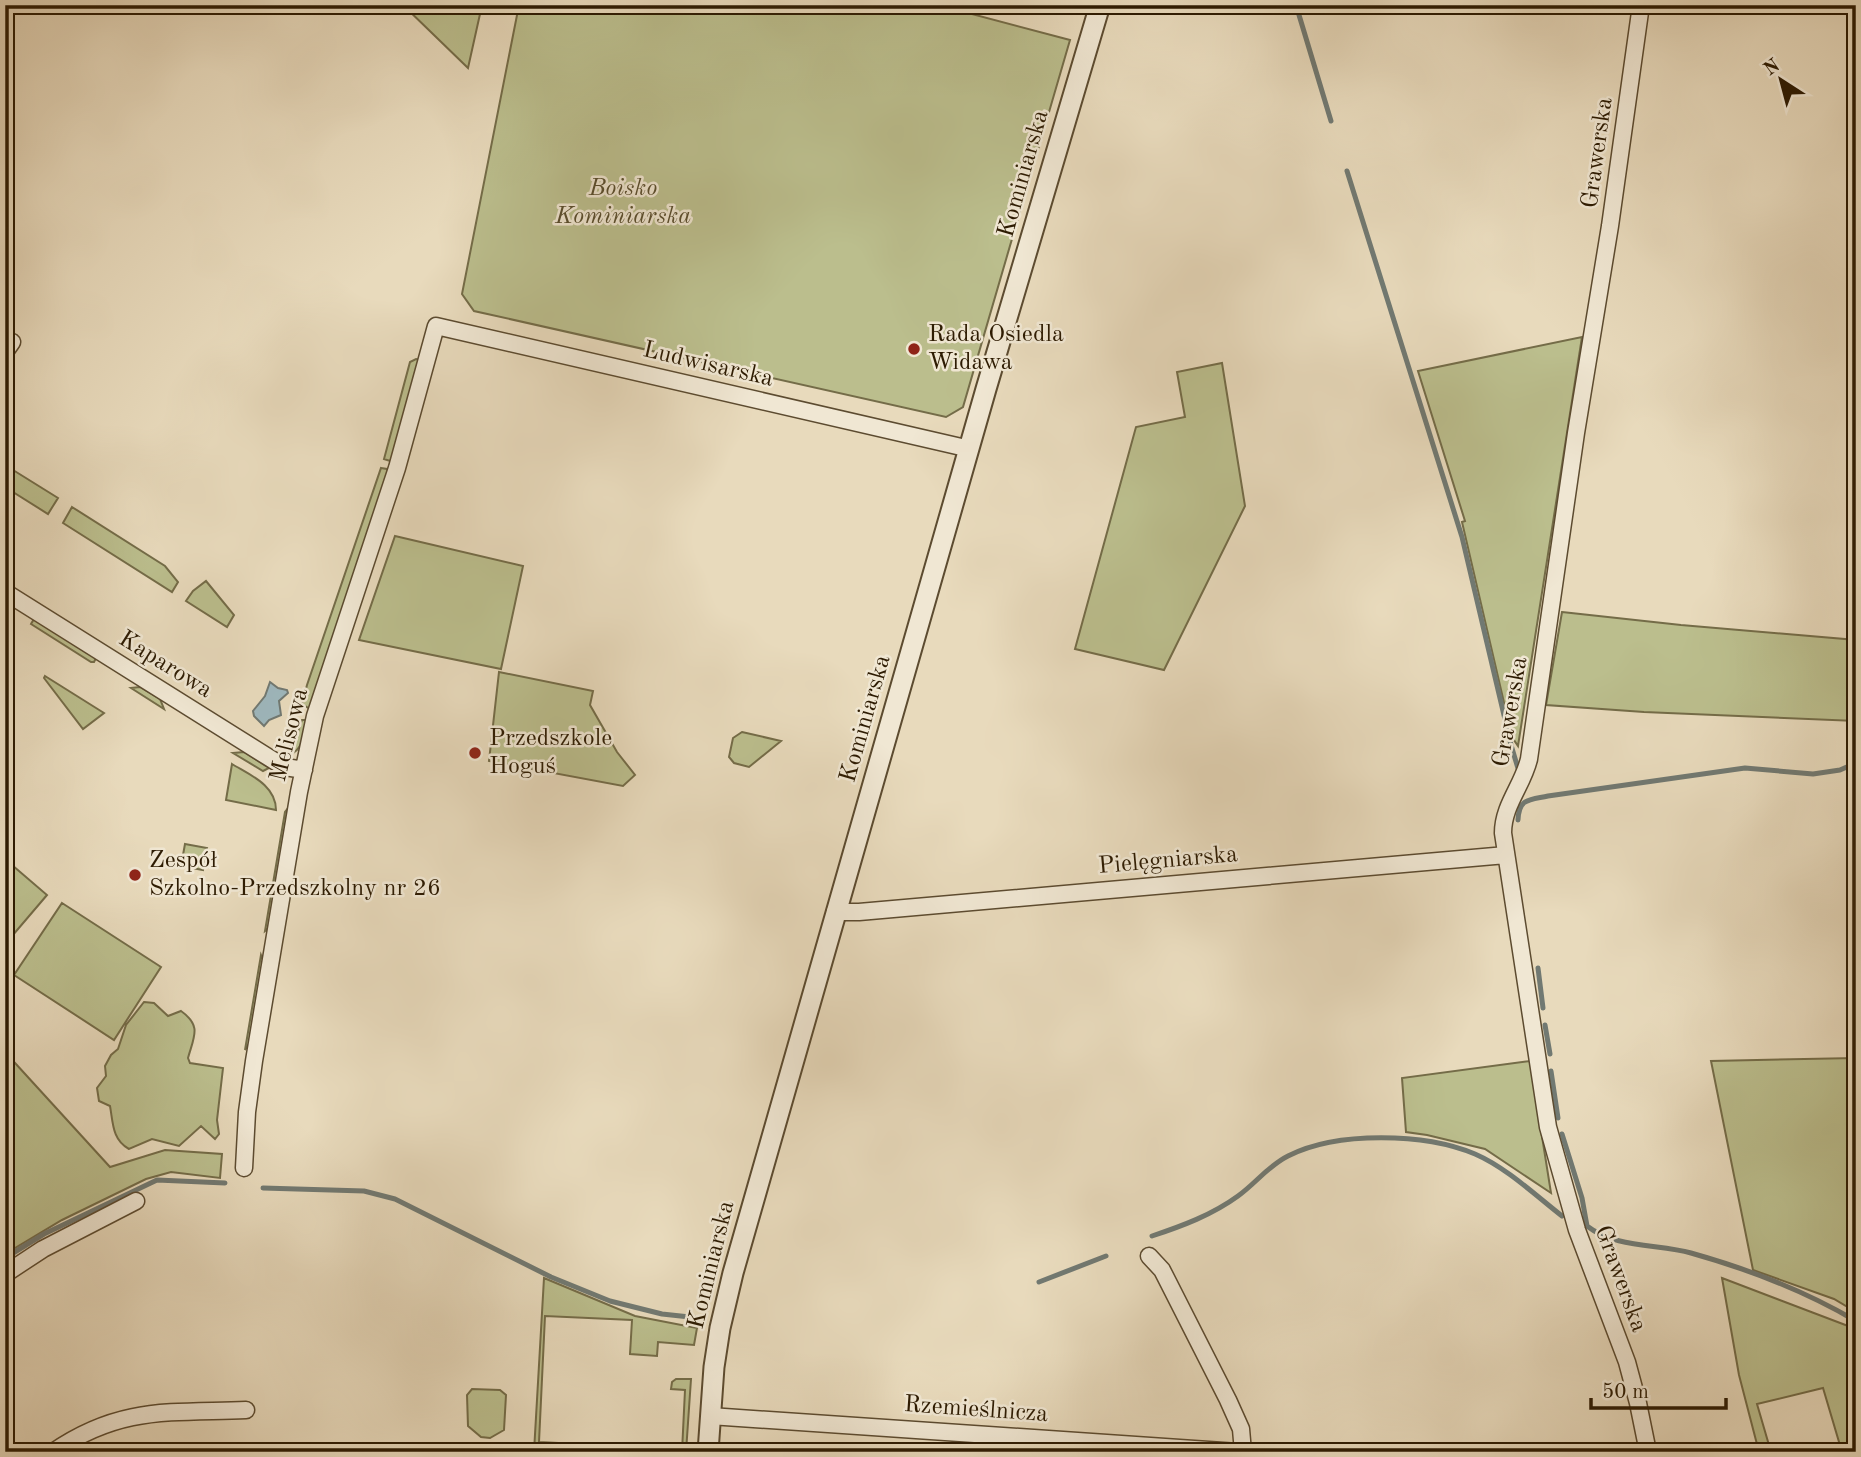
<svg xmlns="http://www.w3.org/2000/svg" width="1861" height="1457" font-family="'Old Standard TT',serif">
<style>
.green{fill:#bbbe8d;stroke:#746c48;stroke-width:2}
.water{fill:#9eb7bd;stroke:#717972;stroke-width:2}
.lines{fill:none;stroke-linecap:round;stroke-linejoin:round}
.stream{stroke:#717972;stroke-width:5}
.minor-casing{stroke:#5c4b30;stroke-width:19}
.tertiary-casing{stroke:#5c4b30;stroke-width:23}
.minor{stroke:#f0e7d3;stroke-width:16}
.tertiary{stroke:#f0e7d3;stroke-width:19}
.poi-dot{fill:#8f2418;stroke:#f0e7d3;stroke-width:2.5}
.labels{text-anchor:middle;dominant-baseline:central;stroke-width:5;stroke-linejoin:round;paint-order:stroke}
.street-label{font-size:24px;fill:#2d1b02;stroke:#f0e7d3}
.park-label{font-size:24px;font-style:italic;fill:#584c2c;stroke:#f0e7d3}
.poi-label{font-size:24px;fill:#2d1b02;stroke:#f0e7d3;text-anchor:start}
</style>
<rect width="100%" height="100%" fill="#e8dabc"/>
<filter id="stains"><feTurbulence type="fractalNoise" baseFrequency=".00286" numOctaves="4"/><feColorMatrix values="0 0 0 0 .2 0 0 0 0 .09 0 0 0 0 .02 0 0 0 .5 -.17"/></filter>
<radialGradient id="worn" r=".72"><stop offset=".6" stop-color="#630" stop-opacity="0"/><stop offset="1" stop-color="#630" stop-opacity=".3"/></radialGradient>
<path class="green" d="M403 5H482L468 68Z
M519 5H938L1070 40 963 407 946 417 474 311 462 294Z
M1582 337 1518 746 1512 737 1462 522 1465 521 1418 371Z
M416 359 420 360 394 459 390 461 384 459 410 362Z
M1222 363 1245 506 1164 670 1075 649 1136 427 1185 417 1177 372Z
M5 465 58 498 48 514 5 487Z
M381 468 387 469 389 473 310 709 302 704 307 685Z
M72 507 165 566 178 582 172 592 63 523Z
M395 536 523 566 501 669 359 640Z
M206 581 234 615 227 627 186 601 193 591Z
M1562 612 1681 625 1856 640V721L1644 712 1546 705Z
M34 619 96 658 94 662H91L31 624Z
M499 672 593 691 590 705 617 752 635 775 623 786 489 761Z
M45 676 104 713 83 729 44 678Z
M140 687 160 699 164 709 131 688Z
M302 720H307C303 736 303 755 283 756L296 737Z
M742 732 781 741 749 767 734 763 729 757 733 738Z
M244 752 269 768 263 771 233 753Z
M232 764C250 775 276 785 276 810L226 800Z
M288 808 270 927 265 931 285 812Z
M185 844 207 848 203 870 181 866Z
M5 859 47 895 7 942 5 941Z
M62 903 161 967 114 1040 14 975Z
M261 955 263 960 249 1044 245 1050Z
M144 1002 154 1003 168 1016 181 1011C202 1026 194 1036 188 1058L190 1063 223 1068 217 1120 219 1134 215 1139 201 1126 179 1146 152 1139 129 1149C112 1140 113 1122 110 1106L99 1101 97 1088 106 1076 105 1066 111 1055 118 1049 126 1025Z
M5 1052 110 1167 165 1150 222 1154 220 1178 171 1172 146 1179 62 1220 5 1254V1131L9 1114Z
M1856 1058V1312L1834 1299 1753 1270 1711 1061Z
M1530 1061 1551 1193 1485 1149 1427 1135 1406 1132 1402 1078Z
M544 1278 635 1316 697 1328 694 1345 658 1342 657 1356 630 1354 632 1320 545 1316 539 1442 654 1448V1452H534Z
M1722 1278 1856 1329V1452H1842L1823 1388 1757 1404 1771 1452H1759L1739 1375Z
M676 1379H691L686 1452H682L685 1390 671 1389 672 1382Z
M472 1389 500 1390 506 1395 504 1430 490 1438 481 1437 468 1426 467 1395Z"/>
<path class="water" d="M270 682 278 688 287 690 288 693 279 701 281 715 269 720 264 726 254 716 253 711 265 696Z"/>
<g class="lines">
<path class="stream" d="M1296 5 1331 121
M1347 171 1462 537 1511 745 1520 775
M1518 820C1519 798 1529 800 1548 796L1745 768 1813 774 1840 770 1856 763
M1538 968 1543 1008
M1545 1025 1550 1054
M1551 1071 1558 1118
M1562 1134 1582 1198 1587 1226C1615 1248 1658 1244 1691 1253 1748 1269 1805 1291 1856 1321
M263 1188 364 1191 395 1199 551 1277 610 1301 662 1314 699 1318
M1152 1236C1182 1226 1212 1215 1238 1196 1256 1183 1268 1166 1288 1156 1337 1131 1425 1133 1475 1154 1507 1168 1535 1195 1562 1216
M5 1258 44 1234 157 1180 225 1183
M1039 1282 1106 1256"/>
<g class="minor-casing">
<path id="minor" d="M1641 5 1610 226 1576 433 1529 759C1523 785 1503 805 1503 833L1548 1127 1577 1230 1627 1362 1638 1403 1648 1452
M5 352 12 342
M5 592 276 762 285 767 304 770
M835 912H859L1506 855
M244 1168 247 1112 254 1061 299 792 315 716 397 468 436 326 970 449
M1149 1256 1162 1270 1228 1400 1241 1429 1243 1452
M5 1274 43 1249 136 1201
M710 1416 1238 1452
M53 1452C120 1406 169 1413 246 1410"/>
</g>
<g class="tertiary-casing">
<path id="tertiary" d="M708 1452 714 1367 720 1328 733 1273 986 389 1100 5"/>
</g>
<use href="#minor" class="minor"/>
<use href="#tertiary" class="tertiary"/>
</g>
<g class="poi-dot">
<circle cx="914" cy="349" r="7"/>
<circle cx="475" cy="753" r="7"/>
<circle cx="135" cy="875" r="7"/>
</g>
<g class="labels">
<g class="street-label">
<text transform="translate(1598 153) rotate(-82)">Grawerska</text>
<text transform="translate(1024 174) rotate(-74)">Kominiarska</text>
<text transform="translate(708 365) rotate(13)">Ludwisarska</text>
<text transform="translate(165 665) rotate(32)">Kaparowa</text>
<text transform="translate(1511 712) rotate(-80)">Grawerska</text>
<text transform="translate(866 719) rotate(-74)">Kominiarska</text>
<text transform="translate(290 735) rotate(-76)">Melisowa</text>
<text transform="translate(1168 861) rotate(-5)">Pielęgniarska</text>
<text transform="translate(712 1265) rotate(-76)">Kominiarska</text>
<text transform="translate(1620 1279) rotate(70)">Grawerska</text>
<text transform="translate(976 1410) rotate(4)">Rzemieślnicza</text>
</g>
<g class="park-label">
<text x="623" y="189">Boisko<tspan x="623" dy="28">Kominiarska</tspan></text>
</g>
<g class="poi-label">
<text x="928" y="335">Rada Osiedla<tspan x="928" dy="28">Widawa</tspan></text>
<text x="489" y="739">Przedszkole<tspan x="489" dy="28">Hoguś</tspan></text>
<text x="149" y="861">Zespół<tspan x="149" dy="28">Szkolno-Przedszkolny nr 26</tspan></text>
</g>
</g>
<rect width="1861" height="1457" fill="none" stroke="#e8dabc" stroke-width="28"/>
<rect x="7" y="7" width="1847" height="1443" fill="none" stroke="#2d1b02" stroke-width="3.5"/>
<rect x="14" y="14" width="1833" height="1429" fill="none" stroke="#2d1b02" stroke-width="2"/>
<g transform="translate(1781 80) rotate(324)" stroke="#f0e7d3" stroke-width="5" paint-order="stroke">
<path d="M0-5L12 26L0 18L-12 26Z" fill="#2d1b02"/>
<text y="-10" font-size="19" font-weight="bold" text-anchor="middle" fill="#2d1b02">N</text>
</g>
<path d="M1591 1398v10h135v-10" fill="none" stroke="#2d1b02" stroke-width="3.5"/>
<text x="1602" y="1398" font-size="21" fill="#2d1b02" stroke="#f0e7d3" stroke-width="5" paint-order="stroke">50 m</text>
<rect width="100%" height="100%" filter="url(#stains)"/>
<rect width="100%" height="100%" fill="url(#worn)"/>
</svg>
